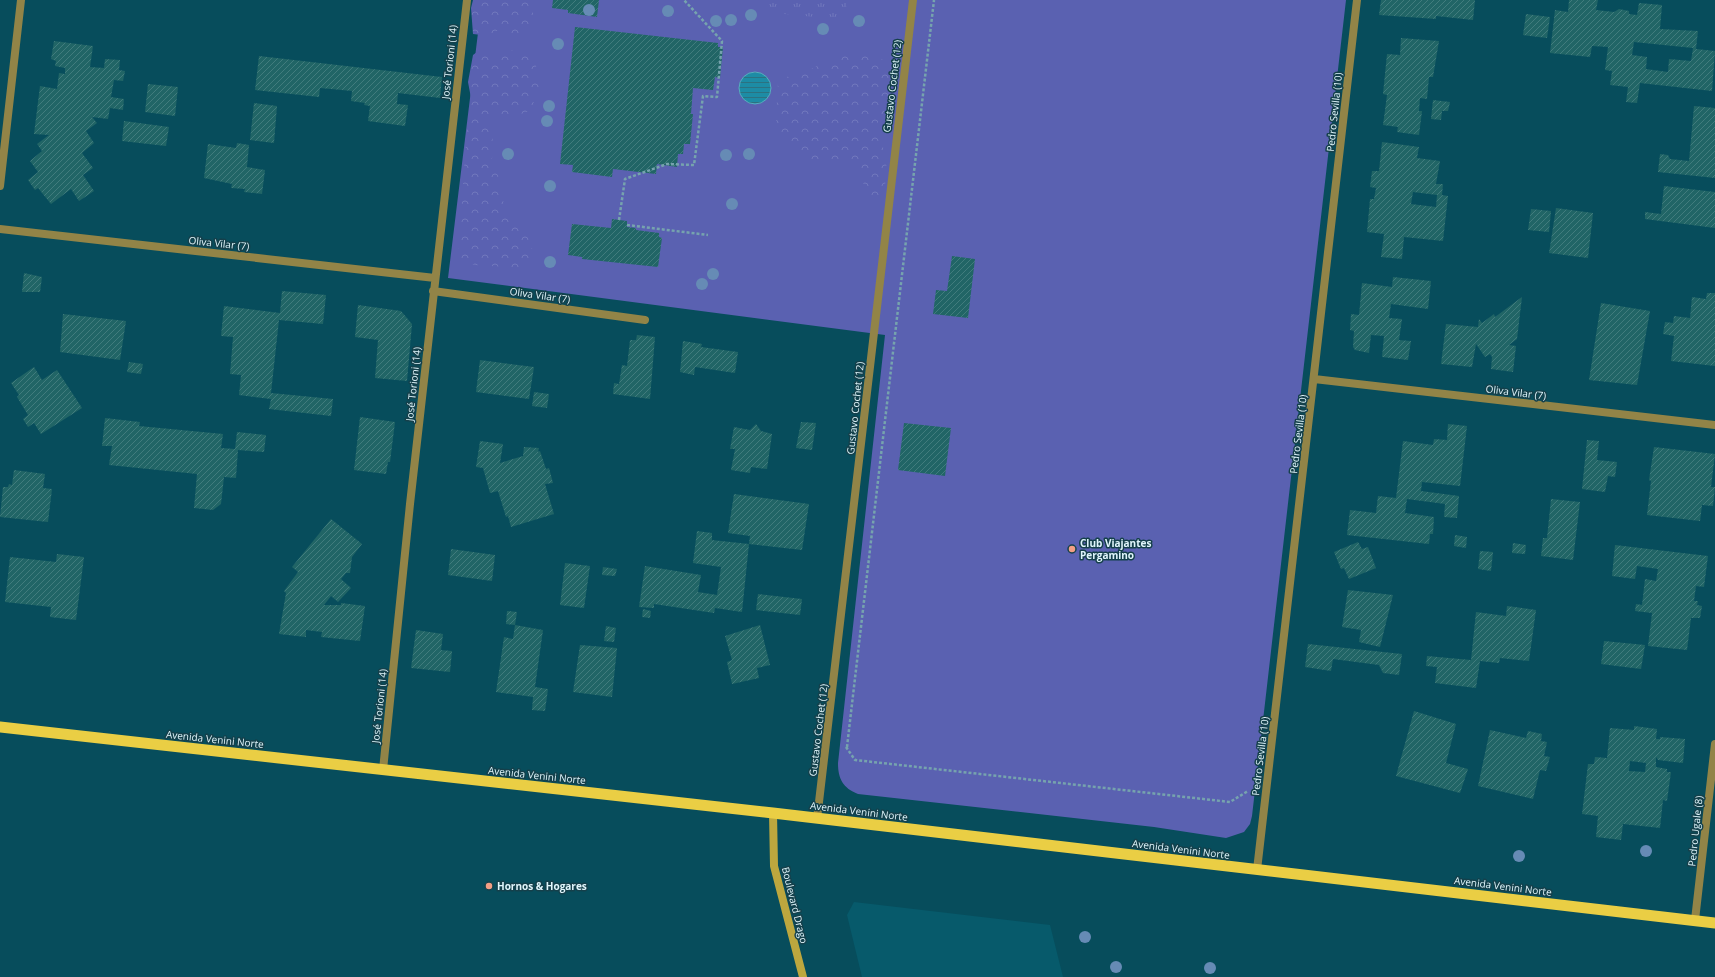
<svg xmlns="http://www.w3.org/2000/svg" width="1715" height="977" font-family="'Open Sans',sans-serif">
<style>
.built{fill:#075a6b}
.green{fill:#5a61b1}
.forest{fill:url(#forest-crowns)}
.park{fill:url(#park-tufts)}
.water{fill:url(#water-rules);stroke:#58acbf}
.building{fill:url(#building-hatch);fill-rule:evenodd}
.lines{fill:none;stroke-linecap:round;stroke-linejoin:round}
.path{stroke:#76a3ae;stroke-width:2.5;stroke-dasharray:3 2;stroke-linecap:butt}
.minor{stroke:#928447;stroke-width:8}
.secondary{stroke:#bda73e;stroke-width:8}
.trunk{stroke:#eace44;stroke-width:11}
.tree{fill:#668bb5}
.poi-dot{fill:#f39f85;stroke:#15404b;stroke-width:1.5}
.labels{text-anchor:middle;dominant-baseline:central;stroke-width:3;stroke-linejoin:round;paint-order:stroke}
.street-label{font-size:10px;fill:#e0f6fc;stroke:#15404b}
.poi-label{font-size:10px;font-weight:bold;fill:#e0f6fc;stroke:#15404b;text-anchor:start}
</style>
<defs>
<pattern id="forest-crowns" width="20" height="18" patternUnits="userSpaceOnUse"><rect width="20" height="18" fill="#5a61b1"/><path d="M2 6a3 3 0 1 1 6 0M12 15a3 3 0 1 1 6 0" fill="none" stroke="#7178bd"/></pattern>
<pattern id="park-tufts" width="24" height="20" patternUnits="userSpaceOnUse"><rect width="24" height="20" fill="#5a61b1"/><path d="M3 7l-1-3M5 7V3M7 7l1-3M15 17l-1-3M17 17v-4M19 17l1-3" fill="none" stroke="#7178bd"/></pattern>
<pattern id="water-rules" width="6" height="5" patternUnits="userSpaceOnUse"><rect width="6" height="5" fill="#1d8ca5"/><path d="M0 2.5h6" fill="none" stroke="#2c7281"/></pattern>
<pattern id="building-hatch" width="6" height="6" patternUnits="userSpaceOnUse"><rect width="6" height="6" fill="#216566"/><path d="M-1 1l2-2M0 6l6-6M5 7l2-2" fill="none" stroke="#417c7d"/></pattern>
</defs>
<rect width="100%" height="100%" fill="#074d5c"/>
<path class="built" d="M854 902 1050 925 1063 977H862L847 915Z"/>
<path class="green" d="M482 0H1346L1252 816 1250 824 1244 832 1226 838 1154 827 858 794C843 788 838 779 838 763L885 335 448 278Z"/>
<path class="forest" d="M473 0H533V28L515 36 499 29 491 36 473 34 471 8Z
M481 49 487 50 497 56 510 50 534 57 540 84 531 110 507 120 489 112 493 143 492 159 500 181 506 218 525 230 536 259 522 268 475 265 458 260 466 140 471 98 468 82 473 55Z
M844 53 879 55 893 74 884 112 873 131 887 154 885 188 877 199 866 192C863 178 856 167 844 159L828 163 804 158 778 134 776 118 778 83 795 72 809 70Z"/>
<path class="park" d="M755 0H847L845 20 755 11Z"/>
<path class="water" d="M739 88a16 16 0 1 1 32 0a16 16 0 1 1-32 0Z"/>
<path class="building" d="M553 0H599L597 17 568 13V10L552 8Z
M1381 0H1475L1473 20 1436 16V19L1379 15Z
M1569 0H1598L1596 10 1614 12 1619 9 1629 11V14L1637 15 1639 3 1662 5 1660 29 1698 31 1696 49 1715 51 1712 91 1640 83 1637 103 1626 102 1628 87 1610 85 1612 71 1605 70 1608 47 1592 46 1590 57 1550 53 1555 10 1568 12ZM1634 42 1693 48 1691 61 1669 59 1668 72 1646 69 1647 57 1632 55Z
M1526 14 1550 17 1547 38 1523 35Z
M575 27 718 43V47H723L720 78 715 77 713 90 693 88 691 114H693L690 144H684L683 154H678L677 167 657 164 656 174 613 169 612 177 572 172 573 165 560 164Z
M1401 38 1439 41 1433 77H1429L1427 99 1420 98 1419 111H1422L1419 135 1397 132 1398 127 1383 125 1387 95 1383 94 1387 54 1400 55Z
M54 41 93 46 90 67 104 68 105 59 120 60 119 70 125 71 123 81 114 80 111 97 124 99 123 110 110 108 108 119 92 117 97 123 86 131 94 143 82 153 93 168 83 175 94 191 79 201 71 189 51 204 38 188 35 190 28 180 38 172 30 161 42 151 37 144 49 135 34 134 40 86 57 89 59 73 65 74V68L55 66 56 61 51 59Z
M259 56 442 77 440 98 398 93 397 104 408 105 405 126 368 121 370 106 364 105 365 103 351 101 352 91 320 88 319 97 255 90Z
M148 84 178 87 175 116 145 112Z
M1433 100 1450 102 1448 111H1442L1441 120 1431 119Z
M254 103 277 106 274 143 250 140Z
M1694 106 1715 108V178L1658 172 1660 154 1668 155 1670 159 1689 161Z
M124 121 169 127 166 146 122 141Z
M1382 142 1419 147 1417 158 1440 161 1436 184H1443L1442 195 1448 196 1443 241 1404 237 1402 259 1381 257 1384 234 1367 232 1370 199H1374L1376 188 1370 187 1372 171H1379ZM1413 192 1437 195 1436 207 1411 204Z
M237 143 249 145 247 167 265 170 262 194 244 192 245 189 231 188 232 184 204 178 208 144 236 148Z
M1664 186 1715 192V228L1645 219V212L1661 214Z
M1556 208 1593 213 1588 258 1549 253Z
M1531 209 1551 211 1549 232 1528 230Z
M612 219 627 221V227L636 228V230L659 233V237L662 238 658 267 582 259V257L568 255 572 224 611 228Z
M952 256 975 259 968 318 933 314 936 290 947 291Z
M24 273 42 277 40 292H22Z
M1393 277 1431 281 1428 309 1391 304 1389 318 1402 319 1399 340 1411 341 1408 360 1382 357 1384 336 1371 335 1369 353 1355 350 1353 347 1354 331 1350 330 1351 314 1359 315 1362 283 1392 287Z
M282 291 326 295 323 324 279 320 271 393 333 399 331 416 269 409 271 399 239 395 241 375 230 374 233 337 221 336 224 306 280 313Z
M1707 293H1715V366L1671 361 1674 336 1663 334 1665 322 1673 323 1674 316 1690 318 1692 297 1706 299Z
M1522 297 1517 339 1509 345 1516 346 1513 372 1491 369 1492 357 1490 354 1485 357 1476 344 1472 367 1441 364 1446 324 1478 327 1479 319 1482 323 1494 314 1495 317Z
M1601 303 1650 311 1637 385 1589 380Z
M358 305 401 311 412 324 407 381 375 378 378 340 355 337Z
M63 314 126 321 120 360 60 352Z
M637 335 655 337 650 399 613 394 614 383 619 384 622 365 627 366 630 340H636Z
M683 341 702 344 701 347 738 352 735 373 695 367 694 375 680 372Z
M480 360 534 367 529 399 476 392Z
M129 362 143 364 141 374 127 372Z
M34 367 42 380 57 370 82 408 41 434 34 423 28 427 23 419 28 415 17 397 19 395 11 383Z
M534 392 549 394 547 408 532 406Z
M360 417 395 422 390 462H388L386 474 354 470Z
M105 418 140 422 139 426 223 434 221 448 235 449 237 432 266 435 264 452 238 450 236 478 224 477 221 504 213 510 194 508 197 474 109 465 112 446H102Z
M801 422 816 423 812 450 796 448Z
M904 423 951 428 945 476 898 470Z
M756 424 761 431 772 434 767 469 751 467 750 473 731 470 735 449H730L734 427 750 430Z
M1448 424 1467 426 1460 486 1422 482 1421 491 1459 496 1457 518 1444 517 1445 504 1407 499 1405 513 1434 517 1433 534H1430L1429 544 1347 535 1350 510 1376 513 1378 496 1396 498 1403 441 1433 445 1434 439 1447 440Z
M1587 440 1599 441 1597 460 1617 462 1615 477 1608 476 1605 492 1582 489Z
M480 441 503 444 500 463 523 456 524 447 539 448 538 452 540 451 546 469 549 468 553 483 545 484 554 514 511 527 508 516 506 517 498 491 490 493 483 468 476 467Z
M1654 447 1715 454 1711 487H1715L1713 506 1702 505 1700 521 1647 515 1651 481 1649 480Z
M14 470 45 474 43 488 52 489 48 522 0 517 3 487H8L9 484 12 485Z
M734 494 809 504 802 550 749 544 750 536 728 533Z
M1551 499 1580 502 1573 560 1541 556 1543 538H1547Z
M331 519 362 544 352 557 350 573H346L341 579 351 588 338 602 331 596 324 605H341V603L365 606 360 641 321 637 322 632 306 630V637L279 634 286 593 284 591 298 572 292 567Z
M697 531 712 533V540L749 544 742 612 715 608 714 613 654 604V608L639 607 645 566 701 575 698 592 717 595 721 567 693 563Z
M1455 535 1467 537 1466 548 1454 546Z
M1358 542 1362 549 1368 547 1376 568 1349 579 1344 568 1341 569 1334 552Z
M1513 543 1526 545 1525 554 1512 553Z
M1615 545 1708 556 1704 587 1696 586 1694 601H1698L1697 605 1702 606 1700 618H1691L1687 650 1648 646 1652 613 1635 611 1636 604 1642 605 1645 579 1656 581 1658 569 1637 566 1635 579 1612 576Z
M451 549 495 555 492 581 448 575Z
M1480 551 1493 552 1491 571 1478 569Z
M57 554 84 557 76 620 50 617 51 607 5 602 10 557 56 562Z
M565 563 590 566 584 608 560 605Z
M603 567 617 569 615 576 602 575Z
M1348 590 1393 595 1380 647 1359 642 1361 630 1342 627Z
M758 594 802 599 800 615 756 610Z
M1507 606 1536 610 1529 661 1500 658 1499 663 1480 661 1476 688 1435 683 1437 667 1426 666 1427 656 1471 660 1476 612 1506 616Z
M643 609 651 611 650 618 642 617Z
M507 611 517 612 515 625 506 624Z
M515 625 543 630 535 687 548 689 545 711 532 710 533 697 496 692 504 637 513 639Z
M760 625 770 665 757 668 759 678 732 684 727 662 732 660 725 636Z
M606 626 616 628 614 642 604 641Z
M416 630 443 634 441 650 452 651 450 672 411 668Z
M1604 641 1645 645 1641 669 1601 664Z
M1308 644 1402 654 1399 675 1383 673 1379 665 1333 659 1331 671 1305 667Z
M580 645 617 648 612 697 573 692Z
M1414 711 1456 724 1446 763 1468 769 1460 793 1396 776Z
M1634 726 1657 729 1656 739H1660V737L1685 739 1683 763 1658 760 1656 757V767L1667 769V772H1671L1667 801 1663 800 1660 828 1623 824 1621 840 1596 837 1598 816 1582 814 1588 764H1594L1595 757 1607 758 1610 728 1634 730ZM1630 761 1646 763 1645 772 1629 771Z
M1490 730 1526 738 1528 731 1542 734 1541 741 1547 742 1544 756 1550 757 1546 771 1540 770 1533 799 1478 786Z"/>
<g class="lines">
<path class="path" d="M619 220 625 179 667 164 694 165 703 96 717 97 722 41 684 0
M627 225 708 235
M846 747 855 760 1230 802 1248 791
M847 747 934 0"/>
<path class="minor" d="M0 186 21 0
M0 229 435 278
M433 291 645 320
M1314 379 1715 425
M383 770 410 504 467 0
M817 819 913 0
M1257 870 1357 0
M1695 920 1715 744"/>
<path class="secondary" d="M773 813 774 866 803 977"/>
<path class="trunk" d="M0 727 773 813 1715 923"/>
</g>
<g class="tree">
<circle cx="589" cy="10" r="6"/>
<circle cx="668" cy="11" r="6"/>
<circle cx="751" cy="15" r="6"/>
<circle cx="731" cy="20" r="6"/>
<circle cx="716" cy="21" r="6"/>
<circle cx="859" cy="21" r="6"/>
<circle cx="823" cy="29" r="6"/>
<circle cx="558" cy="44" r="6"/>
<circle cx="549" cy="106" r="6"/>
<circle cx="547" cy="121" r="6"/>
<circle cx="508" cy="154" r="6"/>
<circle cx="749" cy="154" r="6"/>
<circle cx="726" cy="155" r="6"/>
<circle cx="550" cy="186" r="6"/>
<circle cx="732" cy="204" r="6"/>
<circle cx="550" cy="262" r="6"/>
<circle cx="713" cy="274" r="6"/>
<circle cx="702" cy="284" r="6"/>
<circle cx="1646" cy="851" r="6"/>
<circle cx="1519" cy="856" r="6"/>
<circle cx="1085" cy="937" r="6"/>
<circle cx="1116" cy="967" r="6"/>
<circle cx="1210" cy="968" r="6"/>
</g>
<g class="poi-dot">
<circle cx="1072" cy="549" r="4"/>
<circle cx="489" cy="886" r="4"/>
</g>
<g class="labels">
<g class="street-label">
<text transform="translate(449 62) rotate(-84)">José Torioni (14)</text>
<text transform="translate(892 86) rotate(-83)">Gustavo Cochet (12)</text>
<text transform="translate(1334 112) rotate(-84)">Pedro Sevilla (10)</text>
<text transform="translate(219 243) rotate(6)">Oliva Vilar (7)</text>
<text transform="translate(540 295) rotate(8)">Oliva Vilar (7)</text>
<text transform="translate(413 384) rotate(-84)">José Torioni (14)</text>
<text transform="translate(1516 392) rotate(7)">Oliva Vilar (7)</text>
<text transform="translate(855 408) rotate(-84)">Gustavo Cochet (12)</text>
<text transform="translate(1298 434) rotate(-83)">Pedro Sevilla (10)</text>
<text transform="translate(379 706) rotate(-84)">José Torioni (14)</text>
<text transform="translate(818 730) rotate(-83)">Gustavo Cochet (12)</text>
<text transform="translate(215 739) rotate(6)">Avenida Venini Norte</text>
<text transform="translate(1260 756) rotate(-83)">Pedro Sevilla (10)</text>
<text transform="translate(537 775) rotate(6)">Avenida Venini Norte</text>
<text transform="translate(859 811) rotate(7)">Avenida Venini Norte</text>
<text transform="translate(1695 831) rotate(-84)">Pedro Ugale (8)</text>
<text transform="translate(1181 849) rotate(7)">Avenida Venini Norte</text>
<text transform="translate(1503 886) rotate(7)">Avenida Venini Norte</text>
<text transform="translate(795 905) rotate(76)">Boulevard Drago</text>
</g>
<g class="poi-label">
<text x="1080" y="543">Club Viajantes<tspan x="1080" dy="12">Pergamino</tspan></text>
<text x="497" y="886">Hornos &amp; Hogares</text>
</g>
</g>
</svg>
